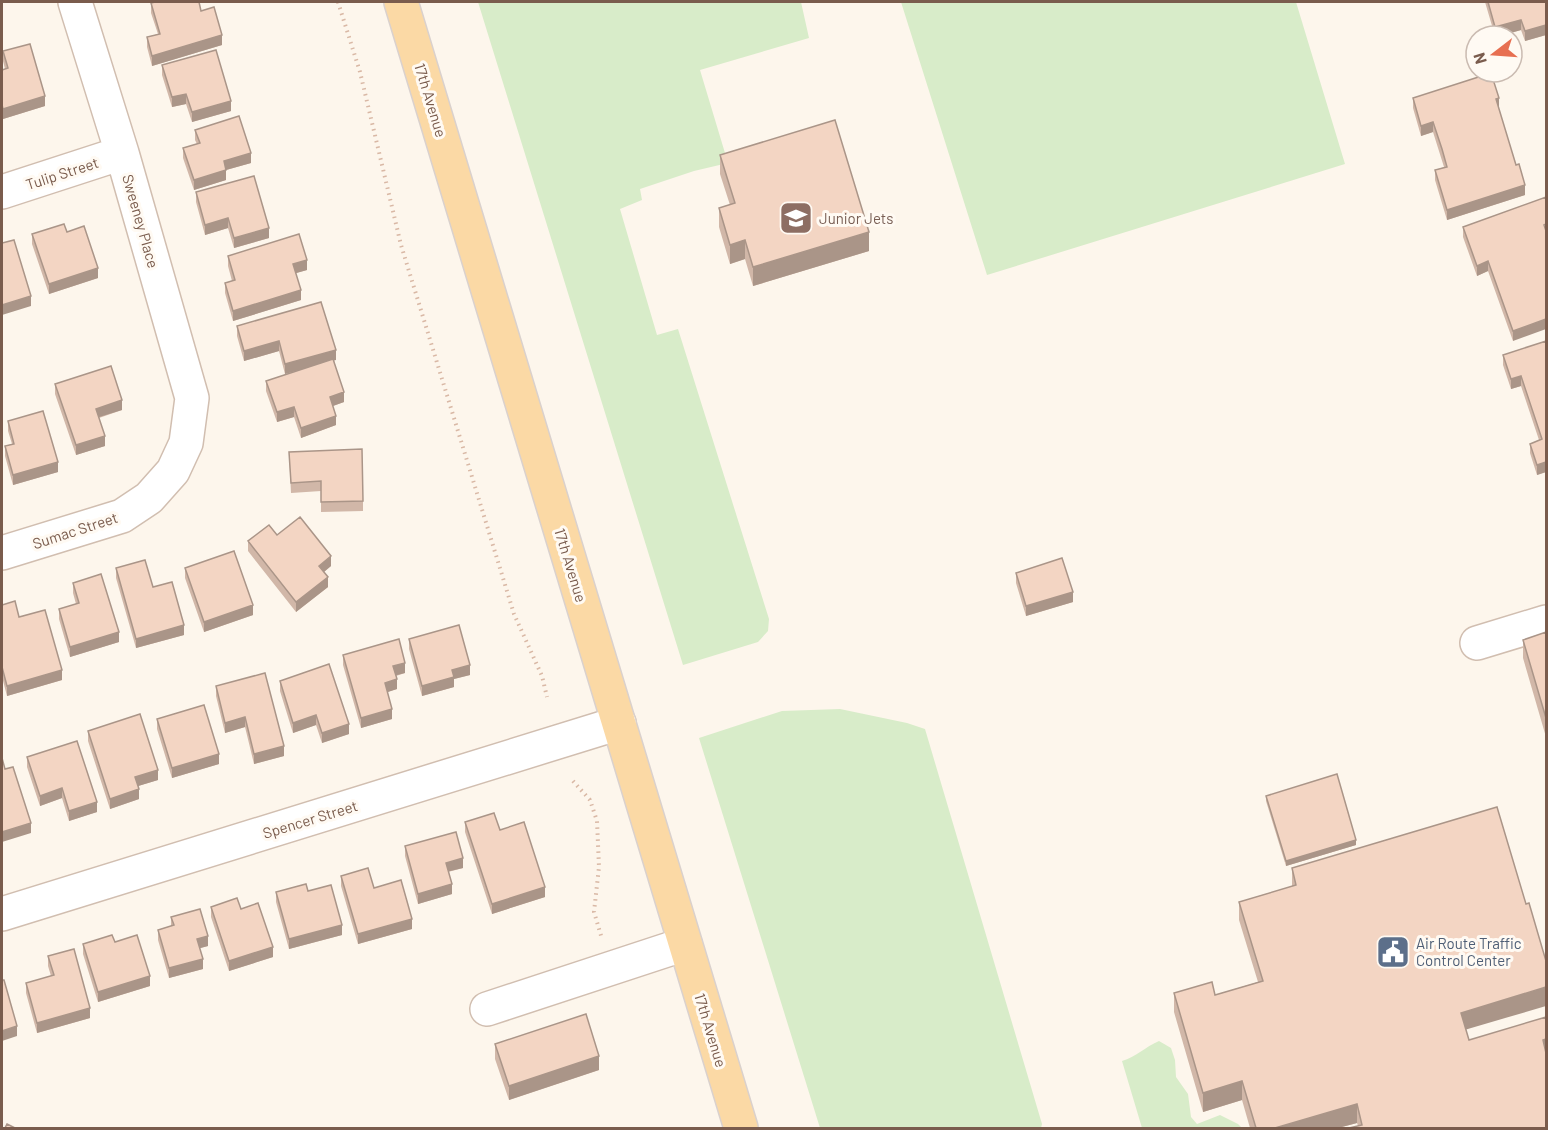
<svg xmlns="http://www.w3.org/2000/svg" width="1548" height="1130" font-family="Barlow,sans-serif">
<style>
.green{fill:#d8ecc9}
.lines{fill:none;stroke-linecap:round;stroke-linejoin:round}
.minor-casing{stroke:#d1beb0;stroke-width:36}
.major-casing{stroke:#dad1cd;stroke-width:36}
.path{stroke:#d9b8a5;stroke-width:4;stroke-dasharray:1.5 4.5;stroke-linecap:butt}
.minor{stroke:#fff;stroke-width:33}
.major{stroke:#fbd9a5;stroke-width:33}
.wall{fill:#d1b7a8}
.shaded-wall{fill:#aa9588}
.building{fill:#f3d5c3;stroke:#aa9588;stroke-width:1.5}
.labels{text-anchor:middle;dominant-baseline:central;stroke-width:6;stroke-linejoin:round;paint-order:stroke}
.street-label{font-size:15px;fill:#7a5c4d;stroke:#fffaf3}
.education-label{font-size:15px;fill:#785e54;stroke:#fffaf3;text-anchor:start}
.service-label{font-size:15px;fill:#4e5e75;stroke:#fffaf3;text-anchor:start}
</style>
<rect width="100%" height="100%" fill="#fdf6ec"/>
<path class="green" d="M478 2H801L809 38 700 70 728 163 694 171 640 189 642 200 620 209 657 335 678 329 769 619 768 631 758 642 683 665Z
M901 2H1296L1345 164 987 275Z
M840 709 907 723 925 729 1042 1124 1041 1128H820L699 738 782 711Z
M1159 1041 1171 1048 1175 1060 1176 1077 1188 1094 1191 1117 1197 1124 1220 1115 1238 1124 1242 1128H1142L1122 1061C1136 1057 1145 1047 1159 1041Z"/>
<g class="lines">
<g class="minor-casing">
<path id="minor" d="M2 192 122 153
M2 553 122 516 149 498 173 471 186 443 192 398 122 153 75 2
M1477 643 1546 622
M2 914 619 723
M487 1009 685 944"/>
</g>
<g class="major-casing">
<path id="major" d="M401 2 741 1128"/>
</g>
<path class="path" d="M338 2 360 72 401 245 514 614 542 676 547 697
M573 781 590 800 597 821 599 867 594 912 602 939"/>
<use href="#minor" class="minor"/>
<use href="#major" class="major"/>
</g>
<path class="wall" d="M1485 2H1546V35L1525 41 1521 30 1500 36H1495Z
M151 3 201 11 222 45 152 66 147 47V37L158 34 151 13Z
M3 51 45 106 3 119 2 114V70L5 69 3 61Z
M162 65 231 111 192 122 186 104 172 107 162 75Z
M1413 98 1499 108H1498L1525 195 1447 220 1435 180V170L1444 167 1433 132 1421 136 1413 108Z
M195 130 251 163 226 170V180L194 190 183 158V148L197 144 195 140Z
M720 155 869 251 753 286 745 259 730 264 719 227V208L730 205 720 174Z
M196 192 269 238 234 248 228 228 205 235 196 202Z
M1546 197 1513 341 1488 271 1477 276 1463 237V227Z
M67 232 98 278 49 294 32 244V234Z
M228 256 307 270 296 273 301 300 233 321 225 293V283L232 281 228 266Z
M237 326 336 360H334L344 402 333 406 336 425 301 438 294 417 277 422 266 391V381L307 368 285 374 279 351 244 361 237 336Z
M1546 341V472L1537 475 1530 453V444L1539 440 1521 386 1511 389 1503 365V355Z
M55 384 122 410 99 418 105 446 76 455 55 394Z
M8 421 58 472 13 485 5 456V446L12 444 8 431Z
M289 452 363 501V511L321 512V491L291 493Z
M277 535 331 566 324 572 328 587 296 612 248 551V541Z
M116 568 153 587 184 635 136 648 116 578Z
M185 568 253 615 204 632 185 578Z
M1016 573 1073 602 1026 616 1016 583Z
M73 583 119 642 70 657 59 619V609L76 604 73 593Z
M2 605 19 617 62 680 7 696 2 677Z
M1546 632V737L1523 658V640Z
M409 639 470 675 454 679V687L422 696 409 649Z
M343 655 405 673 396 676 397 689 387 692 392 719 361 728 343 665Z
M280 681 349 734 322 743 316 725 293 733 280 691Z
M216 686 284 756 254 764 245 727 225 733 216 696Z
M157 719 219 764 172 778 157 729Z
M88 731 158 780 138 786 139 799 110 809 88 741Z
M27 757 97 812 69 821 62 798 40 806 27 767Z
M1266 796 1356 845 1286 866 1266 801Z
M465 822 500 830 545 897 492 914 465 832Z
M405 846 463 868 448 872 452 894 418 904 405 856Z
M1292 868 1466 1030 1469 1040 1546 1128 1358 1126 1357 1123 1338 1128H1250L1242 1100 1203 1112 1174 1012V993L1215 995 1258 982 1239 920V902L1292 886Z
M341 876 412 929 358 944 341 886Z
M276 892 342 935 289 949 276 902Z
M211 907 241 909 273 957 229 971 211 917Z
M171 917 208 946 200 948 203 969 169 978 158 940V930L171 926Z
M115 942 150 986 98 1002 83 954V944Z
M48 956 90 1018 37 1033 26 993V983L51 976 48 966Z
M495 1044 599 1070 509 1100 495 1059Z"/>
<path class="shaded-wall" d="M1521 20V30L1500 36H1495V27Z
M1546 25V35L1525 41V31Z
M222 35V45L152 66V56Z
M186 94V104L172 107V97Z
M45 96V106L3 119V109Z
M1499 98V108L1496 109V99Z
M231 101V111L192 122V112Z
M1433 122V132L1421 136V126Z
M251 153V163L226 170V180L194 190V180L224 161Z
M1525 185V195L1447 220V210Z
M228 218V228L205 235V225Z
M269 228V238L234 248V238Z
M869 232V251L753 286V267Z
M745 240V259L730 264V245Z
M307 260V270L293 274V264Z
M1488 261V271L1477 276V266Z
M98 268V278L49 294V284Z
M301 290V300L233 321V311Z
M31 296V306L2 315V305Z
M1546 319V329L1513 341V331Z
M279 341V351L244 361V351Z
M336 350V360L285 374V364Z
M1521 376V386L1511 389V379Z
M344 392V402L330 407V397Z
M122 400V410L96 418V409Z
M294 407V417L277 422V412Z
M336 416V425L301 438V428Z
M105 436V446L76 455V445Z
M58 462V472L13 485V475Z
M1546 462V472L1537 475V465Z
M331 556V566L319 576V566Z
M328 577V587L296 612V602Z
M1073 592V602L1026 616V606Z
M253 605V615L204 632V622Z
M184 625V635L136 648V639Z
M119 632V642L70 657V647Z
M405 663V673L393 676V666Z
M470 665V675L454 679V687L422 696V686L452 670Z
M62 670V680L7 696V686Z
M397 679V689L385 693V683Z
M392 709V719L361 728V718Z
M316 715V725L293 733V723Z
M245 717V727L225 733V723Z
M349 724V734L322 743V733Z
M284 746V756L254 764V754Z
M219 754V764L172 778V768Z
M158 770V780L135 787V777Z
M62 788V798L40 806V796Z
M139 789V799L110 809V799Z
M97 802V812L69 821V811Z
M31 823V833L2 842V832Z
M1356 840V845L1286 866V861Z
M463 858V868L446 872V863Z
M452 884V894L418 904V894Z
M545 887V897L492 914V904Z
M412 919V929L358 944V934Z
M342 925V935L289 949V939Z
M208 936V946L197 949V939Z
M273 947V957L229 971V961Z
M203 959V969L169 978V968Z
M150 976V986L98 1002V992Z
M1546 987V1006L1461 1031V1013Z
M90 1008V1018L37 1033V1023Z
M17 1026V1036L2 1041V1031Z
M1546 1039V1058L1543 1040Z
M599 1056V1070L509 1100V1086Z
M1242 1081V1100L1203 1112V1093Z
M1357 1104V1123L1338 1128H1275Z"/>
<path class="building" d="M155 2H199L201 11 214 7 222 35 152 56 147 37 160 34 151 3Z
M1488 2H1546V25L1525 31 1521 20 1495 27Z
M30 44 45 96 3 109 2 105V70L8 68 3 51Z
M216 50 231 101 192 112 186 94 172 97 162 65Z
M1491 73 1499 98 1496 99 1516 165 1519 164 1525 185 1447 210 1435 170 1447 167 1442 149 1433 122 1421 126 1413 98Z
M239 116 251 153 224 161 226 170 194 180 183 148 200 143 195 130Z
M835 120 869 232 753 267 745 240 730 245 719 208 735 203 720 155Z
M254 176 269 228 234 238 228 218 205 225 196 192Z
M1546 197V224L1544 225 1546 231V319L1513 331 1488 261 1477 266 1463 227Z
M64 224 67 232 84 226 98 268 49 284 32 234Z
M299 234 307 260 293 264 301 290 233 311 225 283 235 280 228 256Z
M14 240 31 296 2 305V243Z
M321 302 336 350 285 364 279 341 244 351 237 326Z
M1546 341V462L1537 465 1530 444 1542 439 1521 376 1511 379 1503 355Z
M333 359 344 392 330 397 336 416 301 428 294 407 277 412 266 381Z
M111 366 122 400 96 409 105 436 76 445 55 384Z
M43 411 58 462 13 475 5 446 14 444 8 421Z
M362 449 363 501 321 502V481L291 483 289 452Z
M300 517 331 556 319 566 328 577 296 602 248 541 269 525 277 535Z
M234 551 253 605 204 622 185 568Z
M1062 558 1073 592 1026 606 1016 573Z
M145 560 153 587 172 582 184 625 136 639 116 568Z
M101 574 119 632 70 647 59 609 79 603 73 583Z
M15 601 19 617 45 610 62 670 7 686 2 667V605Z
M459 625 470 665 452 670 454 677 422 686 409 639Z
M1546 632V718L1523 640Z
M399 639 405 663 393 666 397 679 385 683 392 709 361 718 343 655Z
M329 664 349 724 322 733 316 715 293 723 280 681Z
M265 673 284 746 254 754 245 717 225 723 216 686Z
M204 705 219 754 172 768 157 719Z
M140 714 158 770 135 777 139 789 110 799 88 731Z
M77 741 97 802 69 811 62 788 40 796 27 757Z
M2 758 5 769 13 767 31 823 2 832Z
M1337 774 1356 840 1286 861 1266 796Z
M1497 807 1526 904 1529 903 1546 961V987L1461 1013 1469 1040 1546 1017V1039L1543 1040 1546 1053V1128H1349L1362 1125 1357 1104 1275 1128H1256L1242 1081 1203 1093 1174 993 1212 982 1215 995 1263 981 1239 902 1296 885 1292 868Z
M494 813 500 830 524 822 545 887 492 904 465 822Z
M456 832 463 858 446 863 452 884 418 894 405 846Z
M368 868 374 888 401 880 412 919 358 934 341 876Z
M306 884 308 891 331 885 342 925 289 939 276 892Z
M237 898 241 909 258 903 273 947 229 961 211 907Z
M200 909 208 936 197 939 203 959 169 968 158 930 174 925 171 917Z
M112 935 115 942 137 935 150 976 98 992 83 944Z
M74 949 90 1008 37 1023 26 983 54 975 48 956Z
M2 980H4L17 1026 2 1031Z
M586 1014 599 1056 509 1086 495 1044Z
M7 1124 15 1128H5Z"/>
<defs>
<g id="school-square" transform="scale(1.725)"><rect x="-9" y="-9" width="18" height="18" rx="4" fill="#8d6e63" stroke="#fffaf3"/><path d="M0-5L7-2L0 1L-7-2ZM-4 1L0 2.5L4 1V4Q0 6-4 4Z" fill="#fff"/></g>
<g id="civic-square" transform="scale(1.725)"><rect x="-9" y="-9" width="18" height="18" rx="4" fill="#5c6f8a" stroke="#fffaf3"/><path d="M-.6-6.5H3V-4.5H.6V-3L4-1V1h2V6H-6V1h2V-1L-.6-3ZM-1.2 2.5V6h2.4V2.5Z" fill="#fff"/></g>
</defs>
<g fill-rule="evenodd">
<use href="#school-square" x="796" y="218"/>
<use href="#civic-square" x="1393" y="952"/>
</g>
<g class="labels">
<g class="street-label">
<text transform="translate(431 100) rotate(73)">17th Avenue</text>
<text transform="translate(62 173) rotate(-18)">Tulip Street</text>
<text transform="translate(141 221) rotate(74)">Sweeney Place</text>
<text transform="translate(75 530) rotate(-18)">Sumac Street</text>
<text transform="translate(571 565) rotate(73)">17th Avenue</text>
<text transform="translate(310 819) rotate(-17)">Spencer Street</text>
<text transform="translate(711 1030) rotate(73)">17th Avenue</text>
</g>
<g class="education-label">
<text x="819" y="218">Junior Jets</text>
</g>
<g class="service-label">
<text x="1416" y="943">Air Route Traffic<tspan x="1416" dy="17">Control Center</tspan></text>
</g>
</g>
<rect width="1548" height="1130" fill="none" stroke="#7a5c4d" stroke-width="6"/>
<g transform="translate(1494 54) rotate(253)"><circle r="28" fill="#fffaf3" stroke="#cabbb1" stroke-width="1.5"/>
<path d="M0-4.5L10 22L0 15L-10 22Z" fill="#e76f51"/>
<text y="-9" font-size="16" font-weight="bold" text-anchor="middle" fill="#7a5c4d">N</text>
</g>
</svg>
